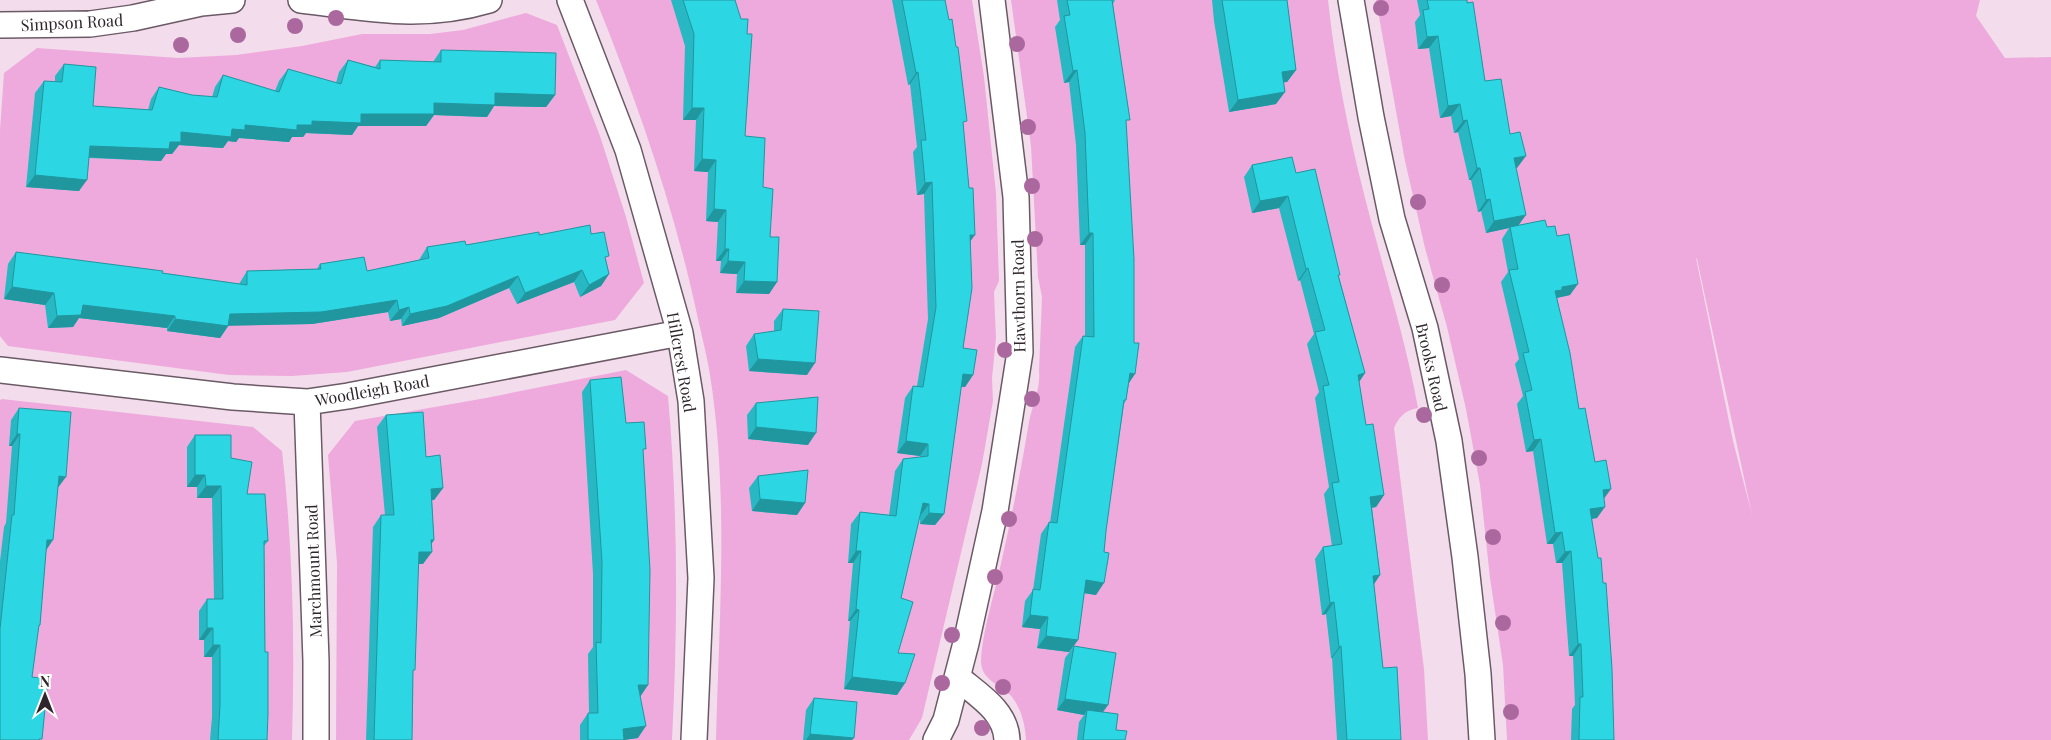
<svg xmlns="http://www.w3.org/2000/svg" width="2051" height="740" font-family="'Playfair Display',serif">
<style>
.green{fill:#eeaadc;fill-rule:evenodd}
.lines{fill:none;stroke-linecap:round;stroke-linejoin:round}
.street-casing{stroke:#6b5a66;stroke-width:28}
.street{stroke:#fff;stroke-width:25}
.tree{fill:#ab689f}
.wall{fill:#27b8c3}
.shaded-wall{fill:#20969f}
.building{fill:#2dd6e3;stroke:#20969f}
.labels{text-anchor:middle;dominant-baseline:central;stroke-width:5;stroke-linejoin:round;paint-order:stroke}
.street-label{font-size:16px;fill:#2e262c;stroke:#fff}
</style>
<rect width="100%" height="100%" fill="#f3ddec"/>
<path class="green" d="M596 0H972L984 77 996 193 999 281 994 292 996 338 992 378 993 401 982 464 926 701 922 718 909 740H716C719 619 729 495 710 375 707 356 702 337 698 319 675 210 638 104 596 0Z
M1011 0H1328C1335 65 1348 131 1364 194 1382 266 1405 336 1418 408 1405 410 1399 417 1394 428L1424 669 1428 740H1026C1025 725 1022 710 1012 697 1002 685 981 681 981 661 982 633 994 596 1000 568 1011 520 1021 471 1029 422 1032 406 1041 388 1039 371L1042 297 1038 277 1031 146Z
M1376 0H1980L1976 16 2005 58 2051 57V740H1507L1503 665 1490 578 1480 485 1466 409 1447 327 1425 248 1405 161ZM1696 258 1697 259 1752 515 1733 441Z
M526 13 557 25 600 136 626 217 644 283 615 320 347 372 292 376 229 375 8 346 0 336V130L4 73 37 48 178 58 236 55 302 46 362 34H430L463 30Z
M626 370 668 396C678 510 678 625 672 740H336L337 563 328 455 355 421 486 398Z
M2 399 253 427 282 451C293 547 295 644 292 740H0V400Z"/>
<g class="lines">
<g class="street-casing">
<path id="street" d="M301 0C369 8 421 20 489 0
M570 0 628 150 680 333 691 401 701 578 694 740
M1351 0 1371 117 1392 219 1425 328 1449 441 1465 557 1478 674 1482 740
M0 25 90 24 133 18 201 3 232 0
M0 370 233 397 307 402 348 396 680 333
M307 402 316 661V740
M958 678C978 695 1006 711 1007 740
M936 740 946 720 966 643 995 511 1020 352 1016 197 992 0"/>
</g>
<use href="#street" class="street"/>
</g>
<g class="tree">
<circle cx="1381" cy="8" r="8"/>
<circle cx="336" cy="18" r="8"/>
<circle cx="295" cy="26" r="8"/>
<circle cx="238" cy="35" r="8"/>
<circle cx="1017" cy="44" r="8"/>
<circle cx="181" cy="45" r="8"/>
<circle cx="1028" cy="127" r="8"/>
<circle cx="1032" cy="186" r="8"/>
<circle cx="1418" cy="202" r="8"/>
<circle cx="1035" cy="239" r="8"/>
<circle cx="1442" cy="285" r="8"/>
<circle cx="1005" cy="350" r="8"/>
<circle cx="1032" cy="399" r="8"/>
<circle cx="1424" cy="415" r="8"/>
<circle cx="1479" cy="458" r="8"/>
<circle cx="1009" cy="519" r="8"/>
<circle cx="1493" cy="537" r="8"/>
<circle cx="995" cy="577" r="8"/>
<circle cx="1503" cy="623" r="8"/>
<circle cx="952" cy="635" r="8"/>
<circle cx="942" cy="683" r="8"/>
<circle cx="1003" cy="687" r="8"/>
<circle cx="1511" cy="712" r="8"/>
<circle cx="982" cy="728" r="8"/>
</g>
<path class="wall" d="M671 0H735L745 136 763 187 777 282 769 294 736 293 737 274 720 273 721 261H716L718 222 706 221 708 172 694 171 696 120H683L685 46Z
M892 0H945L963 126 970 241 963 348 973 375 965 387H961L944 514 935 525 920 524V516L901 598 898 653 905 683 897 695 844 689 850 621H848L853 563H848L851 524 860 512 889 515 895 471 903 459 920 457V456L897 453 905 398 913 386H917L928 319 924 194 917 195 913 152 917 147 910 84 908 85Z
M1057 0H1115L1113 4 1126 124 1129 383 1126 400 1124 404 1096 595 1084 593 1078 640 1069 652 1037 648 1040 629 1022 627 1025 601 1033 590 1041 534 1049 522 1050 523 1075 347 1083 336H1085V245H1080L1076 145 1069 82 1064 83 1055 27 1060 20Z
M1212 0H1287L1296 70 1287 82H1283L1276 104 1229 112 1214 21Z
M1417 0H1467L1485 81 1510 134 1517 168H1516L1519 225 1547 227 1570 295 1557 298 1579 409 1595 462 1604 498 1597 518 1592 519 1614 740H1571L1572 709 1575 705 1573 656H1569L1562 563H1556L1553 544H1547L1533 451 1526 452 1517 404 1523 396 1515 364 1519 359 1501 282 1508 272 1502 239 1509 228 1486 233 1481 211 1478 212 1471 180H1469L1458 132 1454 133 1451 116 1440 118 1429 48 1418 49 1415 22 1420 15Z
M441 50 555 95 546 107 494 106 487 117 434 115 426 126H358L352 135 306 133 303 137H292L289 142 239 138 236 142 228 141 223 148 179 145 172 154H166L161 161 89 158 79 191 26 187 35 93 44 81 55 82V76L64 64 93 106 148 110 151 99 159 87 192 95 212 97 215 87 223 75 275 91 279 81 288 69 336 83 339 72 348 60 375 67 380 60 433 62Z
M1252 165 1296 173 1339 277 1365 373 1359 382 1366 425 1384 495 1376 507 1372 508 1380 575 1374 584 1383 668 1401 740H1337L1332 658H1331L1326 614 1322 615 1315 559 1323 547 1332 546 1324 494 1329 487 1315 398 1319 392 1307 344 1314 334 1300 280 1298 281 1279 208 1252 213 1244 177Z
M591 234 606 260 609 274 601 286 580 297 574 282 517 304 509 288 439 318 402 326 401 319 390 321 388 312 312 324 229 325 220 338 167 331V328L79 318 73 327 48 328 45 305 4 299 8 264 16 252 239 284 247 271 317 269 320 264 367 271 419 260 427 247 466 245 539 235Z
M783 309 807 375 749 371 746 346 754 334 774 331V321Z
M590 380 626 423 643 453 648 685 640 696 638 738 624 740H580V725L588 713H589L588 654 593 647V574L582 392Z
M756 403 808 445 748 439 747 415Z
M19 408 58 488 46 551 40 625 38 628 0 740V561L4 527 6 523 12 446H9L11 420Z
M386 415 426 457 443 488 434 500H432L434 540 431 544 423 564H418L413 673 412 740H366L373 527 381 515H385L377 427Z
M195 435 231 458 268 541 264 546 265 652 267 740H210L212 717V657H204V640H199V611L207 599H214L212 498H197V487H187V447Z
M758 476 805 503 797 515 752 511 749 488Z
M1074 646 1108 705 1103 712 1116 730 1125 740H1077L1079 722 1084 715 1057 710 1065 658Z
M814 698 852 740H803L806 710Z"/>
<path class="shaded-wall" d="M1438 36 1429 48 1418 49 1427 37Z
M1077 70 1069 82 1064 83 1073 71Z
M1296 70 1287 82 1273 84 1282 72Z
M918 72 910 84 908 85 916 73Z
M1285 92 1276 104 1229 112 1238 100Z
M495 93 555 95 546 107 494 106 487 117 434 115 426 126H358L352 135 306 133 303 137H292L289 142 239 138 236 142 228 141 223 148 179 145 172 154H166L161 161 82 157 90 146 170 142 181 132 245 125H297L312 121Z
M1460 104 1451 116 1440 118 1448 106Z
M692 108H704L696 120H683Z
M1467 120 1458 132 1454 133 1463 121Z
M1526 156 1517 168 1506 170 1514 158Z
M702 159 716 160 708 172 694 171Z
M1477 168H1480L1471 180H1469Z
M35 175 87 180 79 191 26 187Z
M932 182 924 194 917 195 925 183Z
M1288 196 1279 208 1252 213 1260 201Z
M1490 199 1481 211 1478 212 1486 200Z
M714 209 726 210 718 222 706 221Z
M1526 215 1518 226 1510 227 1509 228 1486 233 1494 221Z
M1089 233H1093L1085 245H1080Z
M970 235H975L966 247Z
M725 249H729L721 261H716Z
M728 261 745 262 737 274 720 273Z
M1308 268 1300 280 1298 281 1306 269Z
M582 270 574 282 517 304 525 293Z
M609 274 601 286 580 297 589 285Z
M518 276 509 288 439 318 402 326 410 314Z
M744 281 777 282 769 294 736 293Z
M1578 284 1570 295 1556 298 1555 291 1562 287Z
M12 287 54 293 45 305 4 299Z
M397 300 388 312 312 324 222 326 230 314Z
M83 305 175 316 167 328 79 318 73 327 48 328 57 316Z
M409 307 401 319 390 321 399 310Z
M175 319 228 326 220 338 167 331Z
M758 359 815 363 807 375 749 371Z
M1130 373 1135 374 1127 386Z
M1365 373 1357 385 1358 375Z
M963 374 973 375 965 387 955 386Z
M756 427 816 433 808 445 748 439Z
M17 434H20L12 446H9Z
M1541 439 1533 451 1526 452 1534 440Z
M906 441 928 444 920 456 897 453Z
M195 475H205L197 487H187Z
M59 476 66 477 57 489Z
M206 486H221L212 498H197Z
M443 488 434 500 423 501 431 489Z
M1611 489 1603 500V490Z
M1384 495 1376 507 1362 509 1370 497Z
M760 499 805 503 797 515 752 511Z
M923 503 929 504 920 516Z
M1605 507 1597 518 1582 520 1590 509Z
M929 513 944 514 935 525 920 524Z
M1562 532 1553 544H1547L1555 533Z
M47 540H53L45 552Z
M431 540H434L426 552H432L423 564H410L419 552Z
M856 551H861L853 563H848Z
M1571 551 1562 563H1556L1565 552Z
M1380 575 1372 587 1373 576Z
M1086 580 1104 583 1096 595 1077 592Z
M1334 602 1326 614 1322 615 1330 603Z
M856 609 859 610 850 621H848Z
M1030 615 1048 617 1040 629 1022 627Z
M207 628H213L204 640H199Z
M1046 636 1078 640 1069 652 1037 648Z
M1578 644H1581L1573 656H1569Z
M213 645H220L212 657H204Z
M1341 646 1332 658H1331L1339 647Z
M852 677 905 683 897 695 844 689Z
M638 685H648L640 697Z
M1065 699 1108 705 1099 717 1087 710 1084 715 1057 710Z
M646 726 638 738 623 740V729Z
M810 734 854 738 852 740H806Z"/>
<path class="building" d="M683 0H735L741 19H748L747 34H752L745 136 765 138 763 187 773 189 770 237H779L777 282 744 281 745 262 728 261 729 249H725L726 210 714 209 716 160 702 159 704 108H692L694 34Z
M902 0H945L949 20 952 19 956 47H958L967 121 963 122 969 188H973L975 235H970L972 288 963 348 977 350 973 375 963 374 944 514 929 513V504L923 503 901 598 913 602 898 653 915 654 905 683 852 677 859 610 856 609 861 551H856L860 512 896 516 903 459 928 456V444L906 441 913 386 923 387 936 307 932 182 925 183 921 140H926L918 72 916 73Z
M1067 0H1112L1130 120H1126L1134 259V343H1139L1135 374 1130 373 1126 400H1124L1106 531 1104 552 1109 553 1104 583 1086 580 1078 640 1046 636 1048 617 1030 615 1033 589 1040 590 1049 522 1057 523 1083 336 1094 337 1093 233H1089L1085 133 1077 70 1073 71 1064 16 1070 15Z
M1222 0H1287L1296 70 1282 72 1285 92 1238 100Z
M1427 0H1467V3L1473 2 1485 81 1501 79 1510 134 1520 132 1526 156 1514 158 1526 215 1494 221 1490 199 1486 200 1480 168H1477L1467 120 1463 121 1460 104 1448 106 1438 36 1427 37 1423 10 1429 9Z
M441 50 556 53 555 95 495 93V105L434 103V114H361V123L312 121V125H297V130L245 125V130L232 129 231 137 181 132V142H170L169 149 90 146 87 180 35 175 44 81 62 82 64 64 96 67 93 106 152 110 159 87 192 95 217 97 223 75 279 92 288 69 341 84 348 60 380 69V60L441 62Z
M1292 157 1296 173 1315 169 1340 275H1338L1365 373 1358 375 1366 425 1373 424 1384 495 1370 497 1380 575 1373 576 1383 668 1397 667 1401 740H1347L1341 646 1339 647 1334 602 1330 603 1323 547 1342 544 1332 483 1339 482 1323 386 1329 385 1315 332 1325 330 1308 268 1306 269 1288 196 1260 201 1252 165Z
M1545 220 1547 227 1555 226 1557 236 1569 234 1578 284 1562 287V290L1555 291 1570 353 1579 409 1585 408 1595 462 1606 460 1611 489 1603 490 1605 507 1590 509 1598 558H1601L1603 583H1606L1612 669 1614 740H1579L1580 697H1583L1581 644H1578L1571 551 1565 552 1562 532 1555 533 1541 439 1534 440 1525 392 1532 390 1523 353 1529 352 1509 270 1518 269 1510 227Z
M590 225 591 234 604 232 609 256 605 257 609 274 589 285 582 270 525 293 518 276 447 306 410 314 409 307 399 310 397 300 321 312 230 314 228 326 175 319V316L83 305 81 315 57 316 54 293 12 287 16 252 163 271 162 273 247 285V271L321 269 320 264 364 257 367 271 429 258 427 247 465 241 466 245 539 232V235Z
M783 309 819 311 815 363 758 359 754 334 781 330Z
M621 377 626 423 644 422 646 449H643L650 570 648 685H638L646 726 623 729 624 740H588V713H598L596 642 601 643 602 562 590 380Z
M818 397 816 433 756 427V403Z
M19 408 71 412 66 477 59 476 53 540H47L40 625H39L32 677 48 679 42 739H39V740H0V629L12 515H14L20 434H17Z
M423 412 426 457 440 455 443 488 431 489 434 540H431L432 552H419L415 670H413L412 740H374L381 515H394L386 415Z
M195 435H231V458L252 462 247 494H265L268 541H264L265 652H268V714L267 740H218L220 705V645H213V628H207V599H223L221 486H206L205 475H195Z
M808 470 805 503 760 499 758 476Z
M1074 646 1116 653 1108 705 1065 699Z
M814 698 857 702 854 738 810 734Z
M1087 710 1118 714 1116 730 1127 731 1125 740H1083Z"/>
<g class="labels">
<g class="street-label">
<text transform="translate(72 22) rotate(-3)">Simpson Road</text>
<text transform="translate(1018 296) rotate(-91)">Hawthorn Road</text>
<text transform="translate(682 362) rotate(80)">Hillcrest Road</text>
<text transform="translate(1432 367) rotate(77)">Brooks Road</text>
<text transform="translate(372 390) rotate(-10)">Woodleigh Road</text>
<text transform="translate(313 571) rotate(-92)">Marchmount Road</text>
</g>
</g>
<g transform="translate(45 695)" stroke="#ffffff" stroke-width="4" paint-order="stroke">
<path d="M0-4L9 19L0 12L-9 19Z" fill="#2e262c"/>
<text y="-8" font-size="14" font-weight="bold" text-anchor="middle" fill="#2e262c">N</text>
</g>
</svg>
